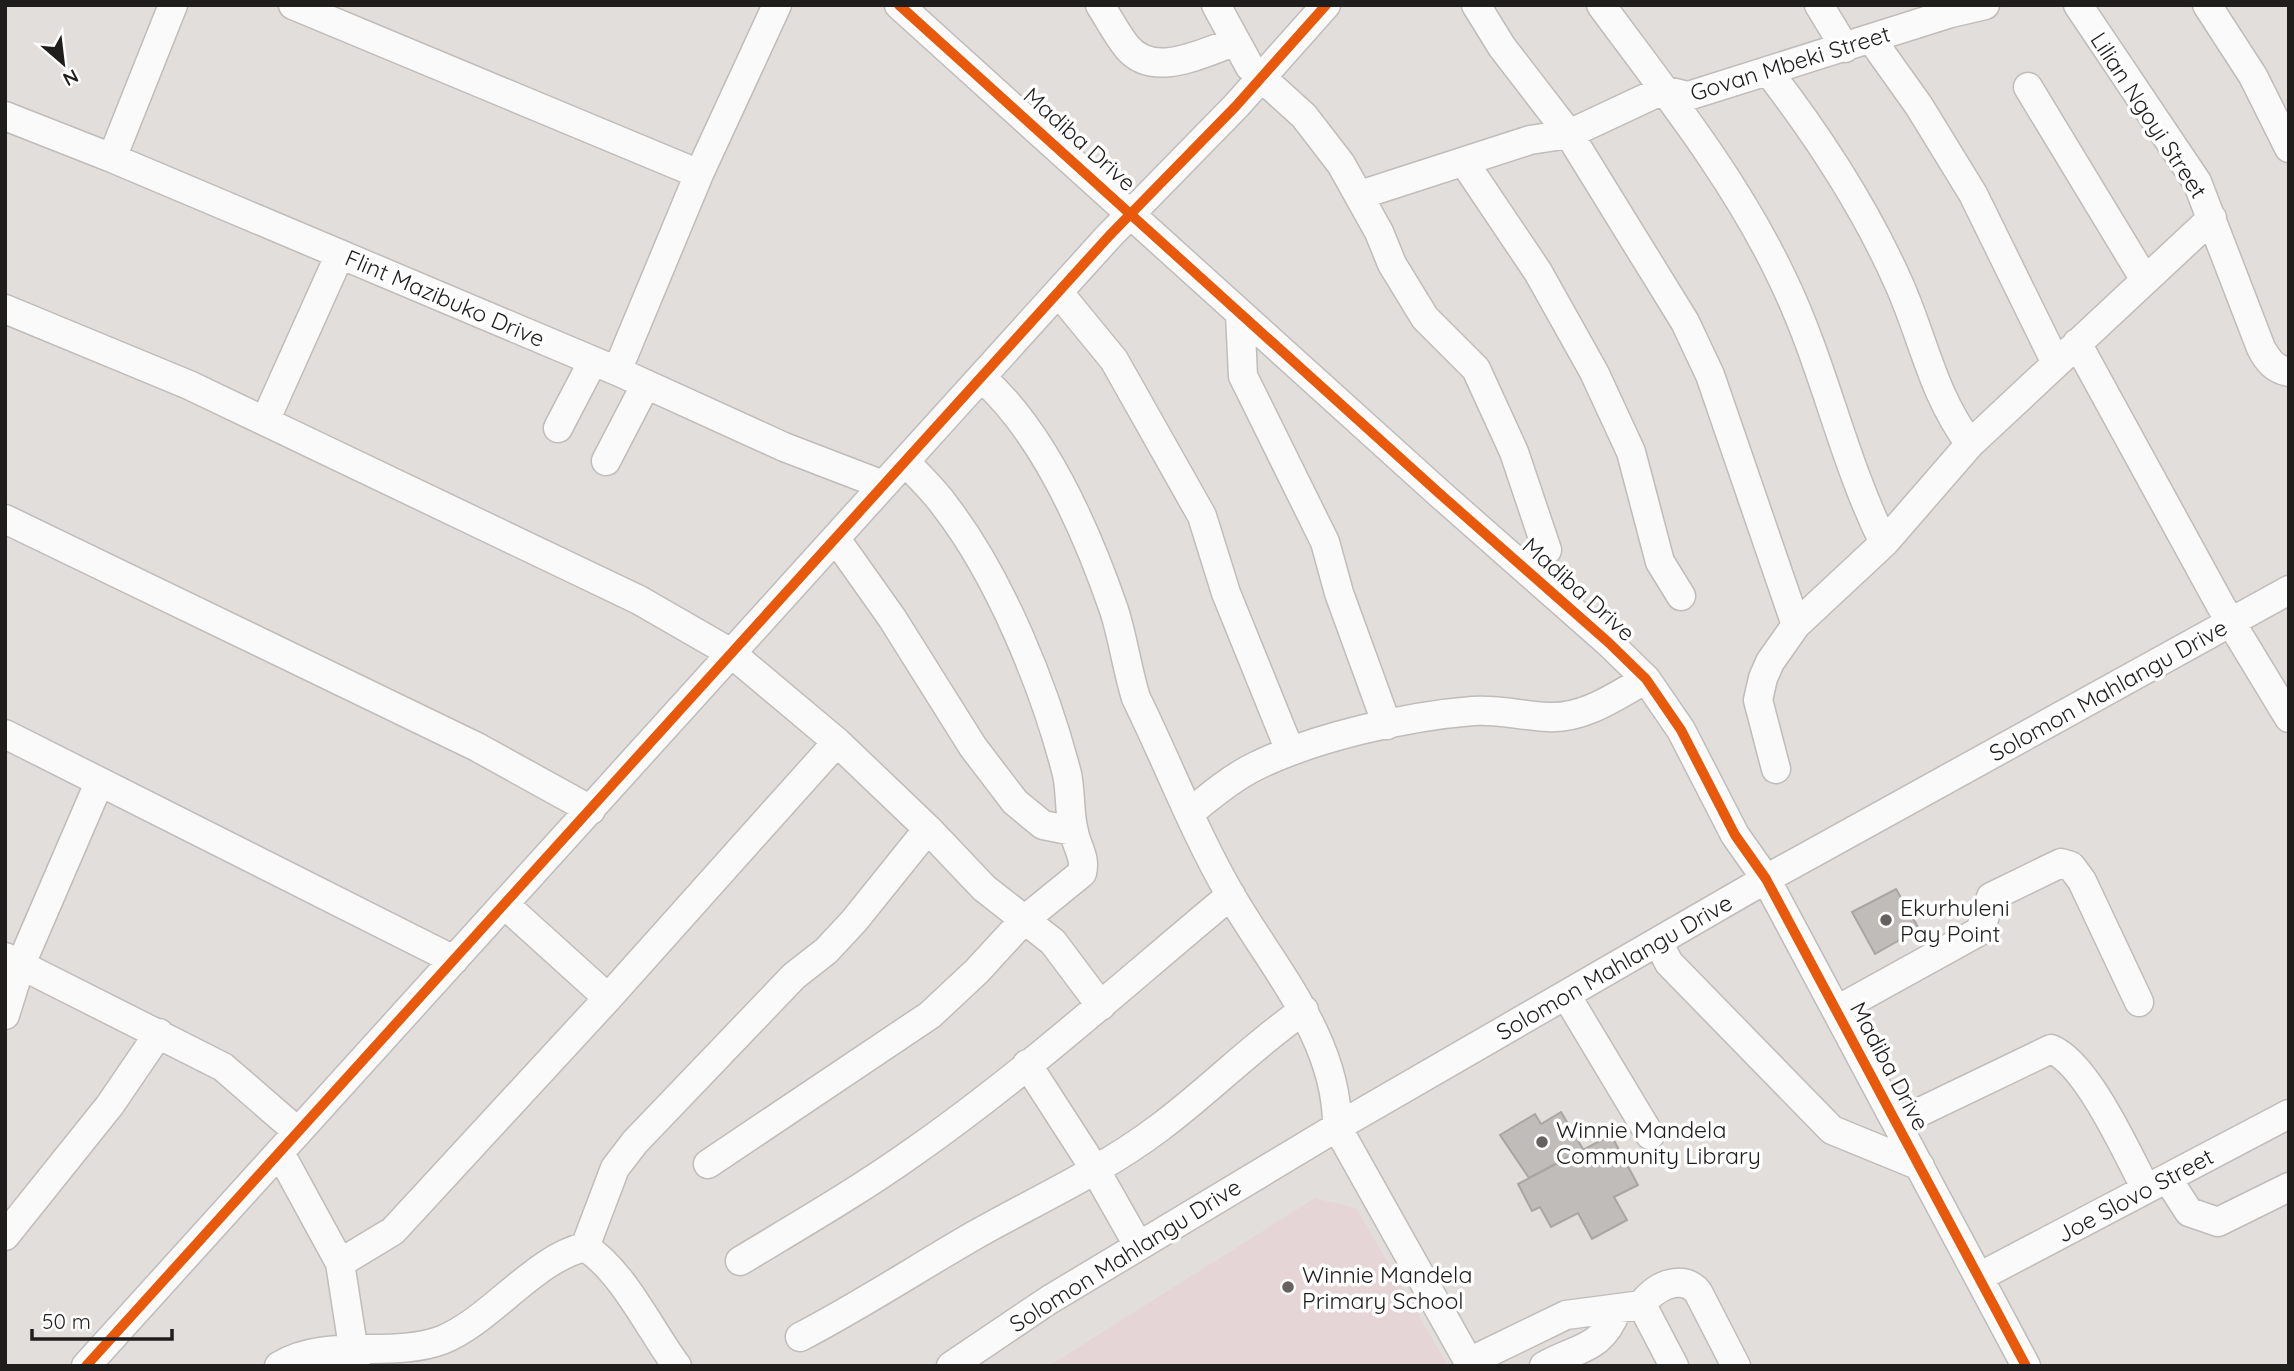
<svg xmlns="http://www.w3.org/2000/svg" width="2294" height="1371" font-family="Quicksand,sans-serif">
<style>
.education{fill:#e5d5d7}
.building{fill:#bfbcba;stroke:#a8a5a3;stroke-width:2}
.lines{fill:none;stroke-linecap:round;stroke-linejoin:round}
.minor-casing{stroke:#bfbcba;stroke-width:31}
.minor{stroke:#fbfafa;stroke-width:28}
.cycleway-casing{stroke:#fff;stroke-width:15}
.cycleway{stroke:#e8590c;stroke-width:10}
.poi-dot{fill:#646160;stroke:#fff;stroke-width:2.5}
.labels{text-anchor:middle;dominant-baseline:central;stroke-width:7;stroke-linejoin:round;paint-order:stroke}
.street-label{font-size:23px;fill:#201e1d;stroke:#fff}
.poi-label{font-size:23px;fill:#201e1d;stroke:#fff;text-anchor:start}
</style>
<rect width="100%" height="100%" fill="#e2dedc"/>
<path class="education" d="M1315 1198 1356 1208 1448 1366H1049Z"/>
<path class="building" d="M1896 889 1919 929 1875 954 1852 912Z
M1561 1112 1583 1149 1529 1178 1500 1135 1535 1114 1541 1124Z
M1611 1135 1638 1185 1614 1197 1627 1220 1592 1239 1578 1213 1551 1227 1540 1207 1532 1211 1518 1184Z"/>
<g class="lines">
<g class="minor-casing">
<path id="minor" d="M293 5 699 174
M899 5 1440 494 1608 642 1646 679 1681 730 1735 835 1766 879 2026 1366
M1100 5C1109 19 1117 35 1127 47 1154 80 1203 52 1235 42
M1216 5 1250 67 1304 116 1341 164 1379 232 1392 264 1425 318 1476 369 1514 452 1547 550
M1476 5 1502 47 1569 134 1685 322 1710 375 1796 625
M1601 5C1666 93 1736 180 1783 280 1824 365 1842 458 1884 543
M1819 5 1845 48
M2078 5 2197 182 2261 348C2268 361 2274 369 2289 372
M2207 5 2253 76 2289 148
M1872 40 1919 106 1973 194 2056 363
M1768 71C1819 137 1865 207 1899 284 1924 340 1932 393 1970 444
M2028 87 2145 280
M5 116 112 158 617 371 784 447 883 485
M112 158 173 5
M1464 162 1538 272 1594 372 1631 452 1660 562 1681 596
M1360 195 1530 140 1569 134 1663 90 1688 96 1951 13 1985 5
M1059 293 1114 360 1202 516 1226 593 1290 751
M5 309 189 385 639 600 731 653 837 742 928 829 984 888 1053 942 1101 1006
M1240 313 1243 376 1325 542 1339 593 1387 725
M2077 343 2221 606 2289 718
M617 371 699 174 777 5
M982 378C1044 433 1087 532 1114 610 1123 638 1127 669 1136 698 1168 763 1194 832 1230 894 1272 967 1338 1039 1337 1127L1471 1366
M265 421 340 254
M558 428 593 361
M606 461 646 384
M5 519 477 747 591 810
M836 539 892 618 973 747 1015 802 1043 825 1073 831
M5 734 454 960
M1776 769 1758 700 1763 678 1770 662 1796 625 1884 543 1970 444 2212 218
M1191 812C1211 795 1233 777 1256 766 1315 737 1408 716 1473 711 1499 709 1522 716 1548 717 1584 719 1616 696 1646 679
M504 904 608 998
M1658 942 1669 963 1832 1130 1920 1166
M5 957 223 1067 298 1132
M1566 995 1650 1135
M1837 1010 1980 931 1991 897 2061 863 2071 866 2082 881 2139 1002
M5 1015 21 964 99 783
M1027 1064 1096 1171 1138 1245
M1897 1123 2051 1049C2087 1063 2127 1153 2146 1189
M280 1153 340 1263 356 1366
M708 1164 930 1015 977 971 1023 921 1082 873C1086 857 1077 848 1074 832 1069 814 1071 793 1067 774 1045 688 1000 577 945 506 934 490 919 477 906 462
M2167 1178 2189 1212 2218 1222 2289 1187
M5 1236 110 1105 159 1033
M585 1247 615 1168 635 1142 794 976 826 951 854 921 928 829
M740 1261C798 1226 857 1192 912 1153 1024 1075 1126 982 1231 895
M340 1263 393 1231 608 998 837 742
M1981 1276 2289 1114
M1642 1305 1674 1366
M800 1337C860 1306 916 1269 975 1235 1037 1200 1102 1171 1159 1128 1209 1091 1252 1046 1304 1010
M1469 1362 1566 1315 1642 1305C1652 1288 1682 1272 1698 1292L1736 1366
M86 1366 1109 236 1236 106 1326 5
M279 1366C327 1337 391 1359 442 1340 490 1321 535 1258 585 1247 623 1271 650 1330 677 1366
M951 1366 1049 1300 1337 1127 1766 879 2289 590
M1544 1366C1577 1347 1602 1351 1617 1309"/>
</g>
<use href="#minor" class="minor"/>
<g class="cycleway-casing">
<path id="cycleway" d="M899 5 1440 494 1608 642 1646 679 1681 730 1735 835 1766 879 2026 1366
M86 1366 1109 236 1236 106 1326 5"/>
</g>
<use href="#cycleway" class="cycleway"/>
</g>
<g class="poi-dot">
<circle cx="1886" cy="920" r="7"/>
<circle cx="1542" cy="1142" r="7"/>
<circle cx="1288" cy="1287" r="7"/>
</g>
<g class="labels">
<g class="street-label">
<text transform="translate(1790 63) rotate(-17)">Govan Mbeki Street</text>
<text transform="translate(2149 115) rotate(57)">Lilian Ngoyi Street</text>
<text transform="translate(1080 139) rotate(42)">Madiba Drive</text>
<text transform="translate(445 298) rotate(23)">Flint Mazibuko Drive</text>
<text transform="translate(1579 589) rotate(42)">Madiba Drive</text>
<text transform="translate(2108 690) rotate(-29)">Solomon Mahlangu Drive</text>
<text transform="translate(1614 967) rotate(-30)">Solomon Mahlangu Drive</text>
<text transform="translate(1890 1066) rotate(62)">Madiba Drive</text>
<text transform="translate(2135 1195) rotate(-28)">Joe Slovo Street</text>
<text transform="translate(1125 1255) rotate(-32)">Solomon Mahlangu Drive</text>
</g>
<g class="poi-label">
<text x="1900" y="907">Ekurhuleni<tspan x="1900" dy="26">Pay Point</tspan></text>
<text x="1556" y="1129">Winnie Mandela<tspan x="1556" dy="26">Community Library</tspan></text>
<text x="1302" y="1274">Winnie Mandela<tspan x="1302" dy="26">Primary School</tspan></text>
</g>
</g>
<rect width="2294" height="1371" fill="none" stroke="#201e1d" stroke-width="14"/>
<g transform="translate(63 63) rotate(152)" stroke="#ffffff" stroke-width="5" paint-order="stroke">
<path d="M0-5L12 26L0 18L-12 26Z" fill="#201e1d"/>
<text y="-10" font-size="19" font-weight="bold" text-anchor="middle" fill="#201e1d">N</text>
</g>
<path d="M32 1329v10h140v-10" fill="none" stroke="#201e1d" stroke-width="3.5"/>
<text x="42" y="1329" font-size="21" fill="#201e1d" stroke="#ffffff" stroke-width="5" paint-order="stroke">50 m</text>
</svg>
